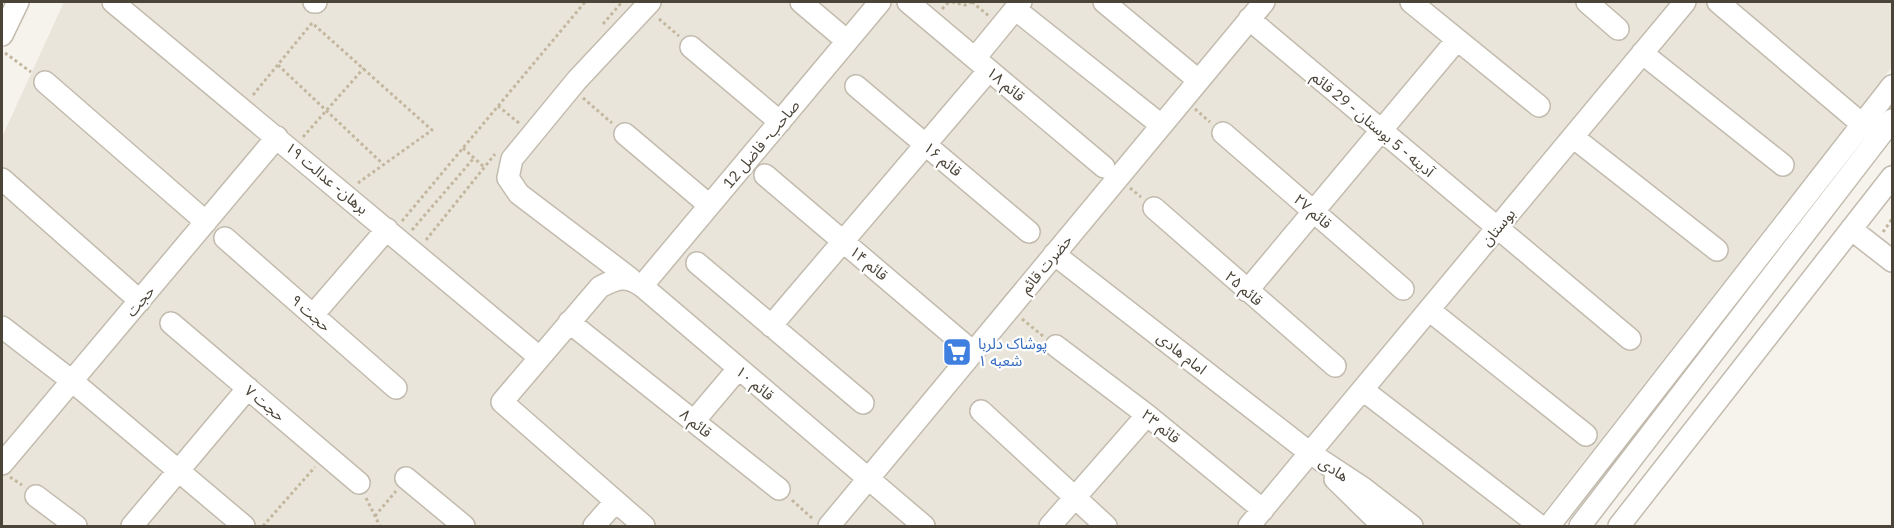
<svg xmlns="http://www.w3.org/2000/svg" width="1894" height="528" font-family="'IBM Plex Sans','Noto Sans Arabic',sans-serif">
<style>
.residential{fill:#eae5da}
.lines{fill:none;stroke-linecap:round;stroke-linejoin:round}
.minor-casing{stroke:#c2bbae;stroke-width:24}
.path{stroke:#c4b79f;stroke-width:3;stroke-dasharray:3 3;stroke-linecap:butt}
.minor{stroke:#fff;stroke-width:21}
.labels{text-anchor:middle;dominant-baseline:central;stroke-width:4.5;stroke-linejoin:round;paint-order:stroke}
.street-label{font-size:15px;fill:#4b4439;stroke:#fff}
.shop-label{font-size:15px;fill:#366cbe;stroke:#fff;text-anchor:start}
</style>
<rect width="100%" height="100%" fill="#f6f3ec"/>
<path class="residential" d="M64 2H1892V67L1533 526H2V137Z"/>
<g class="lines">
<g class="minor-casing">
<path id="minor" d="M113 2 539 357
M314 2H316
M801 2 847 41
M908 2 1104 167
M1104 2 1198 80
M1411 2 1539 106
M1587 2 1618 29
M1718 2 1863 125
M1015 9 1161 125
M1249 19 1630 339
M2 35 18 2
M691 47 780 122
M1642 53 1783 165
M975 58 1021 2
M45 82 206 222
M856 86 1029 232
M1223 133 1403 289
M625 134 709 205
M1573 137 1717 250
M765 175 973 352
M2 179 140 301
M1154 208 1335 366
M1851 229 1892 261
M225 238 396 388
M1054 254 1310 453 1363 488 1412 526
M697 263 863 403
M631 279 519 194 508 178 512 159 577 80 650 2
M642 286 880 2
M1247 291 1456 41
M1429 310 1586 435
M313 315 387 229
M569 322 779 489
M171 323 359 483
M771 326 989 70
M2 327 72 381 244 526
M1056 346 1147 415 1263 510
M1363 390 1540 526
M981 411 1106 526
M694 421 738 369
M2 464 277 137
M406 478 464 526
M1335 479 1383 526
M36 496 76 526
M132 526 248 388
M594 526 615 502
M644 526 502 402 600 287C617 278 626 275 642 286L924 526
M829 526 1264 2
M1050 526 1147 415
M1249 526 1685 2
M1549 526 1892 86
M1580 526 1892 120
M1619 526 1892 177"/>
</g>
<path class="path" d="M952 2 965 5 972 2
M972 2 989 16
M942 9 949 2
M659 19 679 36
M603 24 622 2
M5 53 31 72
M278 65 384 165
M253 95 312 23 432 130 358 183
M583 98 612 123
M498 106 519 123
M1195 109 1210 122
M303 137 364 68
M463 148 484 167
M1130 188 1141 197
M402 221 585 2
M412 230 474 158
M1883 232 1892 219
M426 240 495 154
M1022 319 1043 336
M10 477 22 485
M366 498 380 526
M792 500 814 520
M375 516 396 491
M263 526 315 467"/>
<use href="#minor" class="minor"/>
</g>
<defs>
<g id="supermarket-square" transform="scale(1.5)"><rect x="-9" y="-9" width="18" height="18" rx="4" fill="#3f7fe0" stroke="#fff"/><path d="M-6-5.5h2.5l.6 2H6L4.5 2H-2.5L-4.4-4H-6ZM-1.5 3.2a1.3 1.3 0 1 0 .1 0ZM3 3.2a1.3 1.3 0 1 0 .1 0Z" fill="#fff"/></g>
</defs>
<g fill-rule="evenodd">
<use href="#supermarket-square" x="957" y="352"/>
</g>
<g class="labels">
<g class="street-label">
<text transform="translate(1006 84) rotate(40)">قائم ۱۸</text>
<text transform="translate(1373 124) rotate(40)">آدینه - 5 بوستان - 29 قائم</text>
<text transform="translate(761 144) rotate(-50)">صاحب- فاضل 12</text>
<text transform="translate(943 159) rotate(40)">قائم ۱۶</text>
<text transform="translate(327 178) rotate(40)">برهان- عدالت ۱۹</text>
<text transform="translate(1313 211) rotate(41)">قائم ۲۷</text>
<text transform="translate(1498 227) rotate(-50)">بوستان</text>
<text transform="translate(869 263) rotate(40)">قائم ۱۴</text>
<text transform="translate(1046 264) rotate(-50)">حضرت قائم</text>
<text transform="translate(1244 288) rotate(41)">قائم ۲۵</text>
<text transform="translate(140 301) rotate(-50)">حجت</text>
<text transform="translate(311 313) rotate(41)">حجت ۹</text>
<text transform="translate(1182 353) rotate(38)">امام هادی</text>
<text transform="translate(755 383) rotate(40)">قائم ۱۰</text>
<text transform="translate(265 403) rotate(40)">حجت ۷</text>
<text transform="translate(696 423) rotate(39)">قائم ۸</text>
<text transform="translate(1161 426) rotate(39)">قائم ۲۳</text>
<text transform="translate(1334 469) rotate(33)">هادی</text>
</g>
<g class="shop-label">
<text x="978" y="343">پوشاک دلربا<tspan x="978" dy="17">شعبه ۱</tspan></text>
</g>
</g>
<rect width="1894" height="528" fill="none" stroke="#4b4439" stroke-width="6"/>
</svg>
